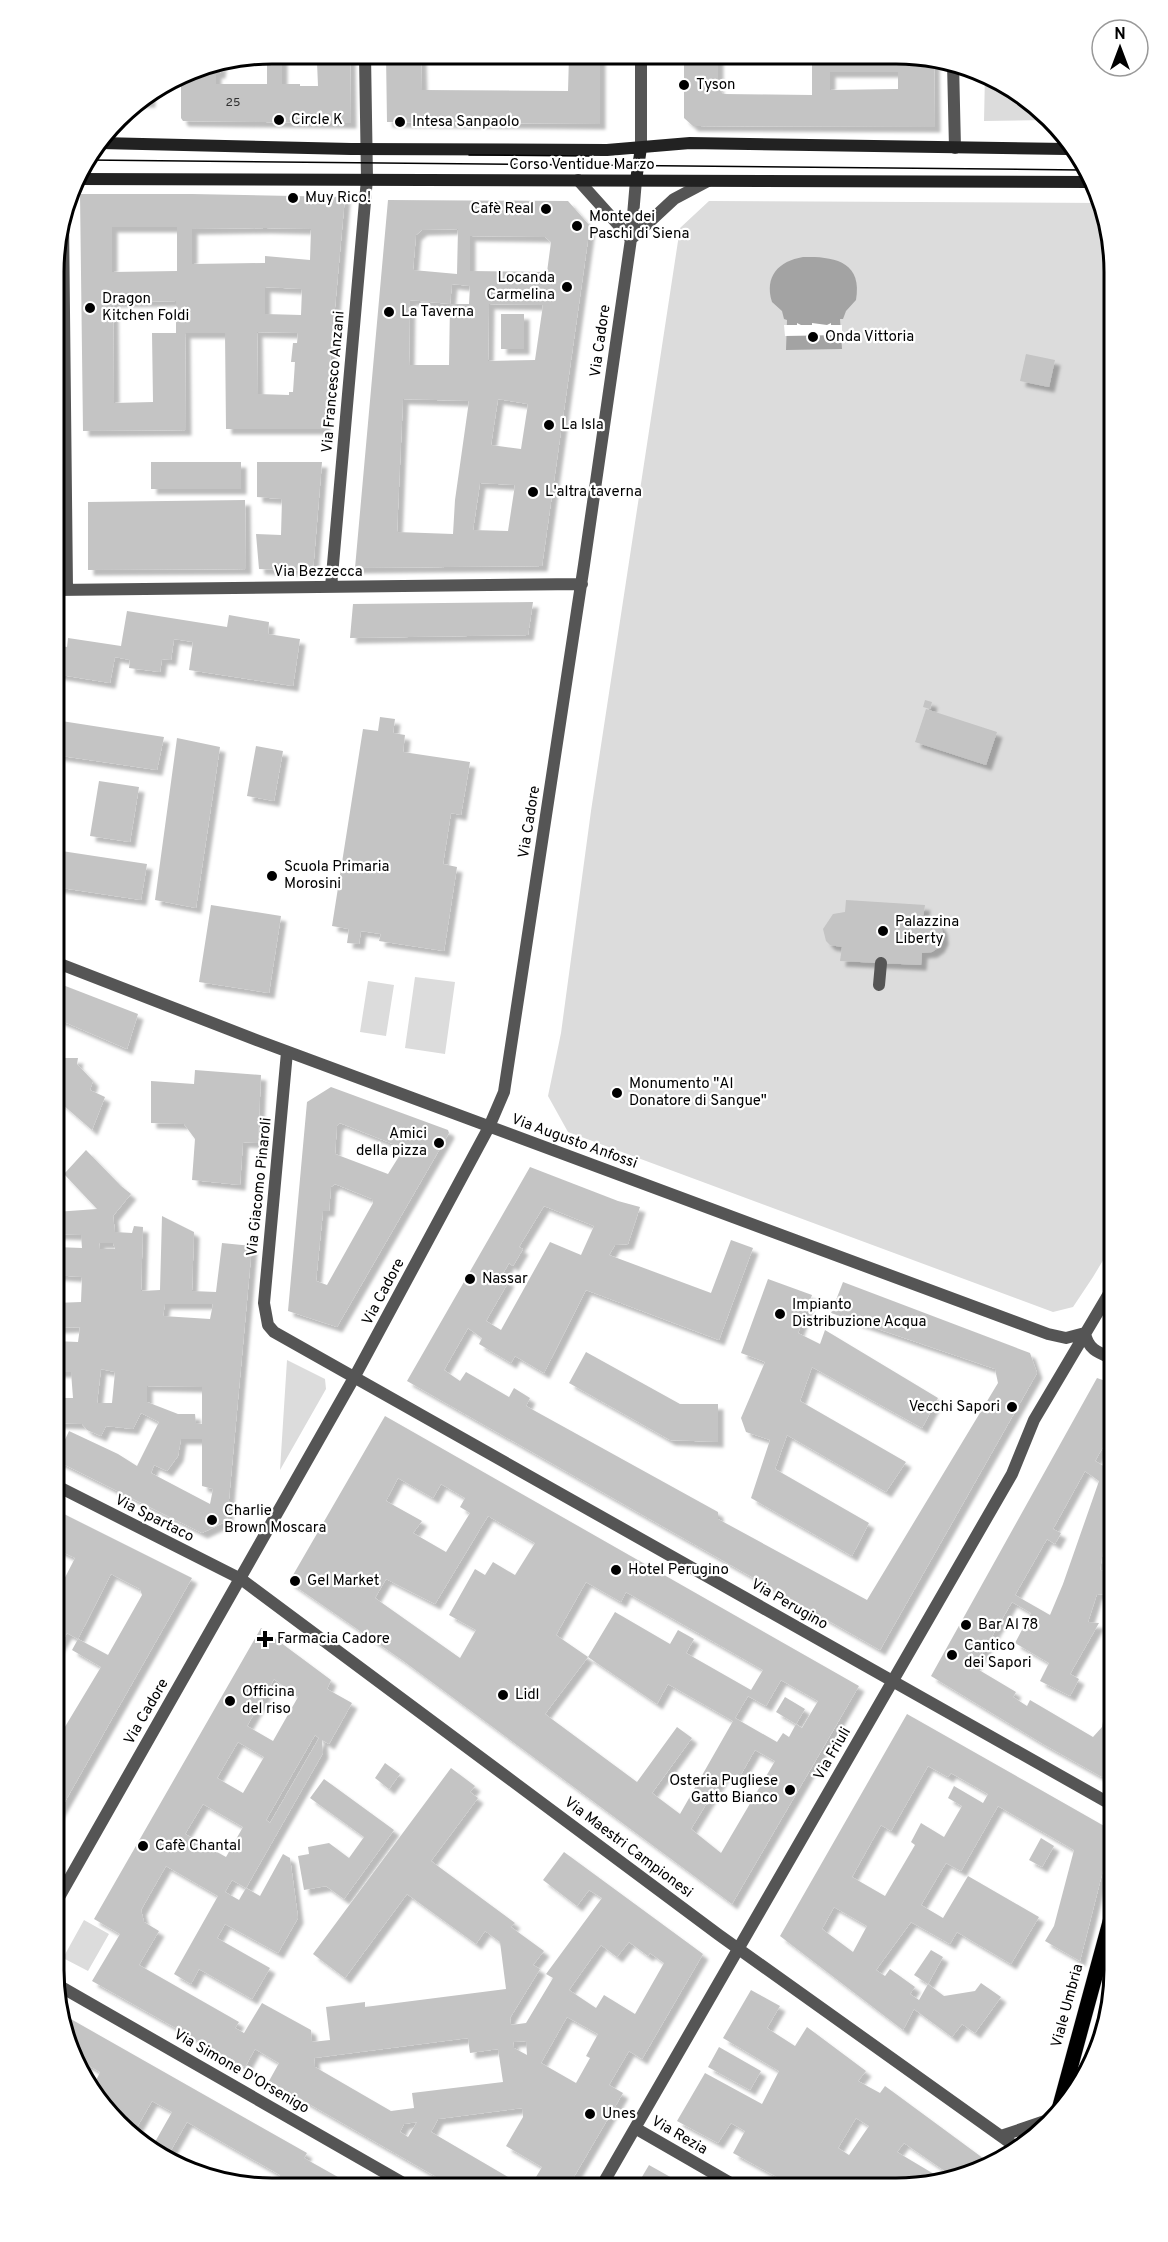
<svg xmlns="http://www.w3.org/2000/svg" width="1168" height="2242" font-family="Overpass,sans-serif">
<style>
.green{fill:#dcdcdc}
.water{fill:#a3a3a3}
.pier{fill:#fff}
.building{fill:#c4c4c4;fill-rule:evenodd;filter:url(#shadow)}
.lines{fill:none;stroke-linecap:round;stroke-linejoin:round}
.primary-casing{stroke:#dbdbdb;stroke-width:16}
.street{stroke:#555;stroke-width:12}
.secondary{stroke:#222;stroke-width:12}
.primary{stroke:#000;stroke-width:15}
.tram{stroke:#000;stroke-width:1.5}
.poi-dot{fill:#000;stroke:#fff;stroke-width:2}
.labels{text-anchor:middle;dominant-baseline:central;stroke-width:4.5;stroke-linejoin:round;paint-order:stroke}
.number-label{font-size:12px;fill:#313131}
.poi-label{font-size:15px;fill:#000;stroke:#fff;text-anchor:start}
.street-label{font-size:15px;fill:#000;stroke:#fff}
.rim{fill:none;stroke:#000;stroke-width:3}
</style>
<defs>
<filter id="shadow"><feDropShadow dx="5.5" dy="5.5" stdDeviation="1.5" flood-color="#0004"/></filter>
</defs>
<rect width="100%" height="100%" fill="#fff"/>
<path class="green" d="M985 74 993 77 1040 108 1048 120 984 121Z
M709 201 1103 203 1114 272V1242L1093 1277 1073 1307 1053 1312 568 1132 548 1096 561 1033 591 811 680 228Z
M415 977 455 982 445 1054 405 1048Z
M368 981 394 985 386 1036 360 1032Z
M287 1360 325 1379 326 1389 280 1470Z
M84 1920 109 1934 88 1971 63 1958Z"/>
<path class="water" d="M803 257C833 256 863 261 856 300L846 311 843 319H840L842 349 786 350 787 320 784 319 782 311 772 302C764 276 779 261 803 257Z"/>
<path class="pier" d="M797 323 801 325H812V323L827 325 831 323V325H842V335L785 336 784 325H797Z"/>
<path class="building" d="M282 54V84H300V86H318L317 62H314V54H350L351 123 183 121 181 118V76L189 70 221 64 220 73H216V84H267V55Z
M386 55H421L422 90 568 91 569 56H600V124L387 122Z
M684 57H718V88L723 94 812 95V57L934 58 935 127 693 126 684 118ZM830 72H898V89L830 90Z
M150 94V102H138Z
M80 194H192L345 197 324 429H226L225 333H185L186 430 83 431ZM112 227H177V271L112 272ZM266 228 311 229 310 260 265 256V263L192 264V229ZM265 287 302 289 301 315 265 314ZM176 301V333H152L153 402 114 403 113 302ZM257 332 298 333 297 343H293L291 362H295L293 392H289V395L258 394Z
M388 200 568 201 590 226 542 566 355 568ZM458 229 457 274 413 270 416 235 422 230ZM470 236 545 237 551 242 547 272 470 271ZM452 284 470 286 469 304H450L449 365H409L410 300 450 304ZM489 304 543 305 535 360 488 361ZM403 399 469 401 455 500 453 534 397 532ZM498 399 528 404 521 449 491 445ZM480 483 515 485 508 531 473 530Z
M501 314H524V349H501Z
M1026 354 1055 360 1049 387 1020 381Z
M151 462H241V489H151Z
M257 462H322L313 571 259 569 256 534 281 535 282 499 257 497Z
M245 500 246 569 88 570V502Z
M533 602 528 635 350 638 353 604Z
M127 611 227 627 229 615 269 622 268 634 300 639 293 686 189 670 193 642 174 639 171 660 162 659 160 672 129 668 130 660 115 657 110 683 55 674V645L67 647 68 638 121 646Z
M925 700 932 702 930 709 923 707Z
M926 709 997 732 986 765 915 742Z
M380 717 395 719 393 733 405 735 403 752 470 762 461 815 451 813 443 864 457 867 444 951 379 941 381 934 361 931 359 944 347 943 349 929 332 926 363 729 378 731Z
M55 720 164 737 157 770 55 755Z
M177 738 220 747 196 908 155 900Z
M256 746 283 751 274 801 247 796Z
M99 781 139 787 130 842 90 836Z
M55 850 147 864 141 900 55 887Z
M846 900 925 905 923 917 937 921 942 929 943 939 939 947 932 952 922 953 921 965 840 961 842 947 830 945 826 941 823 929 833 914 845 912Z
M211 905 281 916 269 993 199 982Z
M55 982 138 1014 127 1049 55 1018Z
M55 1058H78L77 1064 93 1081 90 1090 105 1097 92 1130 55 1098Z
M195 1070 261 1075 258 1143 243 1142 240 1185 192 1180 195 1139 184 1124 151 1123V1081L194 1084Z
M331 1087 448 1130 449 1133 337 1327 288 1311 307 1102ZM340 1123 398 1146 403 1150 388 1174 335 1154 337 1126ZM335 1184 372 1199 373 1203 327 1285 316 1281 323 1211H329L331 1187Z
M86 1150 121 1186 131 1194 113 1216 115 1232 132 1233 134 1226 143 1227 141 1291 160 1290 162 1216 194 1232 192 1291 216 1292 222 1243 252 1246 227 1521 202 1533 55 1460V1442L62 1446 69 1431 118 1454 137 1466 159 1422 141 1413 133 1429 106 1426 101 1436 87 1430 82 1424 55 1423V1398H73L71 1372H55V1341L78 1342 80 1327 55 1328V1303L81 1302 82 1277 55 1275V1247L82 1248 81 1235 55 1234V1212L97 1209 64 1174ZM99 1243H113L115 1249H100ZM165 1304H213L210 1319 163 1316ZM101 1369 115 1372 112 1403H97ZM147 1386 202 1387V1424L196 1423 195 1414H178L147 1402ZM181 1439H202V1486L213 1489 210 1504 151 1473 154 1465 167 1471 178 1456Z
M530 1167 618 1201 640 1207 628 1244 615 1245 609 1255 711 1293 731 1240 753 1248 719 1340 586 1290 544 1373 515 1356 511 1363 479 1344 482 1338 468 1328 444 1370 460 1381 466 1372 509 1397 514 1388 530 1398 526 1406 718 1512V1519L867 1600 998 1383 995 1369 831 1313 843 1282 1030 1353 1037 1373 880 1650 407 1381ZM544 1206 594 1226 581 1255 550 1242 501 1330 486 1321 509 1281 501 1277 509 1263 513 1266 523 1249 519 1247Z
M768 1279 812 1295 798 1333 820 1344 825 1330 938 1398 922 1428 812 1367 800 1401 906 1462 886 1492 787 1435 775 1469 869 1523 852 1556 751 1498 770 1440 746 1432 741 1418 765 1362 741 1353Z
M586 1352 680 1404H718V1442L670 1440 569 1383Z
M1097 1378 1114 1384V1428L1095 1461 1114 1472V1553L1103 1551 1100 1570 1114 1572V1595L1097 1594 1088 1622 1099 1623 1070 1674 1079 1679 1070 1696 1040 1681 1049 1663 1015 1643 1031 1613 1012 1602 974 1667 1016 1692 1013 1697 1027 1706 1030 1700 1093 1737 1102 1727 1114 1662V1772L1102 1777 1043 1744 931 1676ZM1085 1471 1099 1481 1063 1584 1050 1615 1015 1595 1047 1539 1055 1544 1061 1533 1053 1529Z
M385 1416 859 1686 732 1904 402 1660 289 1582ZM398 1478 433 1498 441 1484 465 1498 460 1507 470 1513 446 1552 413 1533 422 1521 386 1501ZM488 1516 535 1543 515 1575 493 1562 485 1575 475 1569 449 1615 476 1630 460 1658 375 1598 386 1579 435 1604ZM586 1582 621 1602 626 1592 763 1670 751 1690 686 1653 694 1639 678 1630 670 1644 615 1612 588 1657 657 1704 668 1684 733 1721 680 1814 652 1793 692 1738 677 1727 637 1782 545 1714 588 1657 556 1635ZM781 1680 818 1701 802 1728 796 1724 789 1737 783 1733 777 1742 735 1718 748 1696 766 1706ZM755 1750 775 1761 721 1853 691 1829 724 1775 736 1783Z
M54 1509 192 1578 54 1821V1745L101 1667 72 1650 78 1639 67 1633 54 1655V1599L75 1558 54 1548ZM111 1574 140 1589 142 1595 108 1655 78 1639Z
M261 1628 331 1680 327 1689 352 1703 329 1744 322 1740 323 1753 246 1888 232 1880 225 1892 239 1900 246 1888 260 1896 283 1854 290 1858 298 1918 278 1953 225 1924 220 1933 217 1938 270 1968 252 1999 199 1969 191 1984 174 1974 218 1896 166 1866 141 1910 144 1922 159 1931 139 1965 239 2022 235 2028 244 2033 262 2003 311 2030 312 2042 330 2040 326 2007 365 2002V2007L506 1989 500 1942 485 1931 476 1944 407 1894 345 1978 313 1954 451 1768 475 1786 470 1792 478 1798 431 1861 515 1923 511 1927 544 1951 533 1965 540 1969 510 2018 511 2025 526 2023 553 1978 546 1974 602 1898 589 1890 577 1906 543 1880 564 1852 703 1954 642 2059 629 2051 609 2085 623 2093 568 2187H530L542 2167 506 2146 523 2117 522 2108 438 2119 431 2132 525 2187H454L269 2081 279 2063 255 2049 245 2067 92 1981 120 1934 94 1919ZM274 1679 298 1697 273 1741 247 1726ZM315 1735 319 1738 270 1823 266 1820ZM238 1742 264 1757 243 1793 217 1778ZM203 1804 243 1827 226 1857 185 1834ZM629 1942 648 1956 650 1953 664 1963 635 2014 604 1995 596 2008 569 1990 601 1945 617 1957ZM567 2017 598 2034 586 2056 590 2058 576 2083 541 2063ZM468 2038 470 2053 498 2049 503 2082 412 2093 414 2108 391 2111 315 2067 314 2058ZM526 2041 527 2055 514 2048 513 2042ZM417 2122 408 2137 400 2132 404 2124Z
M785 1697 805 1709 796 1724 776 1712Z
M907 1714 1113 1831 1080 1961 1045 1941 1054 1926 1074 1850 998 1806 961 1871 946 1863 921 1905 943 1918 968 1876 1039 1917 1011 1964 957 1932 950 1944 911 1922 876 1970 885 1976 890 1969 915 1987 910 1994 919 2000 928 1984 914 1975 931 1950 943 1957 928 1984 944 1996 975 1991 981 1983 1001 1997 975 2033 962 2024 952 2037 914 2009 903 2030 780 1936ZM928 1766 948 1777 951 1773 988 1794 983 1803 954 1786 948 1798 962 1806 944 1837 921 1823 911 1842 915 1845 885 1896 852 1877 881 1825 891 1831ZM834 1907 867 1926 853 1952 822 1929Z
M385 1763 400 1774 389 1789 375 1778Z
M324 1779 394 1830 344 1899 326 1886 304 1890 298 1856 309 1854 308 1847 329 1843 349 1858 364 1837 310 1798Z
M1041 1838 1054 1846 1042 1867 1029 1860Z
M751 1990 780 2006 767 2028 795 2046 807 2027 866 2071 858 2081 880 2093 885 2086 991 2164 966 2177 955 2178 904 2143 897 2152 944 2180 896 2188H885L878 2184 876 2188H827L831 2181 823 2177 817 2188H797L733 2153 745 2131 731 2123 718 2143 677 2121 705 2073 762 2104 779 2071 723 2038ZM856 2118 869 2126 849 2155 838 2148Z
M69 2018 307 2153 304 2158 345 2181 342 2186H274L280 2175 187 2122 166 2159 151 2149 172 2112 152 2101 132 2136 129 2134 91 2091 100 2072 86 2064 81 2071 65 2040 63 2027Z
M719 2047 761 2071 750 2090 708 2067Z
M649 2165 688 2187H636Z"/>
<g class="lines">
<g class="primary-casing">
<path id="primary" d="M1058 2113 1114 1907"/>
</g>
<path class="street" d="M953 63 955 148
M641 148V56
M578 180 631 239
M63 220 67 589
M631 239 674 199 708 181
M331 587 367 179 365 55
M55 590 582 584
M55 962 259 1041 1048 1334 1066 1338 1085 1333
M879 985 881 963
M287 1052 264 1303 268 1325 274 1332 1114 1806
M1085 1333C1088 1350 1099 1353 1114 1359
M55 1485 241 1579 719 1935 1019 2149
M54 1906 355 1376 489 1127 504 1092 584 565 631 239 636 180
M56 1984 410 2187
M635 2128 739 2188
M1001 2136 1051 2119
M601 2187 1012 1474 1034 1420 1114 1285"/>
<path class="secondary" d="M101 143 351 149 607 150 690 143 1067 149
M76 179 1089 182
M636 180 641 148"/>
<use href="#primary" class="primary"/>
<path class="tram" d="M469 155 589 156
M88 160 1081 170"/>
</g>
<g class="poi-dot">
<circle cx="684" cy="85" r="6"/>
<circle cx="279" cy="120" r="6"/>
<circle cx="400" cy="122" r="6"/>
<circle cx="293" cy="198" r="6"/>
<circle cx="546" cy="209" r="6"/>
<circle cx="577" cy="226" r="6"/>
<circle cx="567" cy="287" r="6"/>
<circle cx="90" cy="308" r="6"/>
<circle cx="389" cy="312" r="6"/>
<circle cx="813" cy="337" r="6"/>
<circle cx="549" cy="425" r="6"/>
<circle cx="533" cy="492" r="6"/>
<circle cx="272" cy="876" r="6"/>
<circle cx="883" cy="931" r="6"/>
<circle cx="617" cy="1093" r="6"/>
<circle cx="439" cy="1143" r="6"/>
<circle cx="470" cy="1279" r="6"/>
<circle cx="780" cy="1314" r="6"/>
<circle cx="1012" cy="1407" r="6"/>
<circle cx="212" cy="1520" r="6"/>
<circle cx="616" cy="1570" r="6"/>
<circle cx="295" cy="1581" r="6"/>
<circle cx="966" cy="1625" r="6"/>
<path d="M262 1630h6v6h6v6h-6v6h-6v-6h-6v-6h6z"/>
<circle cx="952" cy="1655" r="6"/>
<circle cx="503" cy="1695" r="6"/>
<circle cx="230" cy="1701" r="6"/>
<circle cx="790" cy="1790" r="6"/>
<circle cx="143" cy="1846" r="6"/>
<circle cx="590" cy="2114" r="6"/>
</g>
<g class="labels">
<g class="number-label">
<text x="233" y="103">25</text>
</g>
<g class="poi-label">
<text x="696" y="85">Tyson</text>
<text x="291" y="120">Circle K</text>
<text x="412" y="122">Intesa Sanpaolo</text>
<text x="305" y="198">Muy Rico!</text>
<text x="534" y="209" text-anchor="end">Cafè Real</text>
<text x="589" y="217">Monte dei<tspan x="589" dy="17">Paschi di Siena</tspan></text>
<text x="555" y="278" text-anchor="end">Locanda<tspan x="555" dy="17">Carmelina</tspan></text>
<text x="102" y="299">Dragon<tspan x="102" dy="17">Kitchen Foldi</tspan></text>
<text x="401" y="312">La Taverna</text>
<text x="825" y="337">Onda Vittoria</text>
<text x="561" y="425">La Isla</text>
<text x="545" y="492">L'altra taverna</text>
<text x="284" y="867">Scuola Primaria<tspan x="284" dy="17">Morosini</tspan></text>
<text x="895" y="922">Palazzina<tspan x="895" dy="17">Liberty</tspan></text>
<text x="629" y="1084">Monumento "Al<tspan x="629" dy="17">Donatore di Sangue"</tspan></text>
<text x="427" y="1134" text-anchor="end">Amici<tspan x="427" dy="17">della pizza</tspan></text>
<text x="482" y="1279">Nassar</text>
<text x="792" y="1305">Impianto<tspan x="792" dy="17">Distribuzione Acqua</tspan></text>
<text x="1000" y="1407" text-anchor="end">Vecchi Sapori</text>
<text x="224" y="1511">Charlie<tspan x="224" dy="17">Brown Moscara</tspan></text>
<text x="628" y="1570">Hotel Perugino</text>
<text x="307" y="1581">Gel Market</text>
<text x="978" y="1625">Bar Al 78</text>
<text x="277" y="1639">Farmacia Cadore</text>
<text x="964" y="1646">Cantico<tspan x="964" dy="17">dei Sapori</tspan></text>
<text x="242" y="1692">Officina<tspan x="242" dy="17">del riso</tspan></text>
<text x="515" y="1695">Lidl</text>
<text x="778" y="1781" text-anchor="end">Osteria Pugliese<tspan x="778" dy="17">Gatto Bianco</tspan></text>
<text x="155" y="1846">Cafè Chantal</text>
<text x="602" y="2114">Unes</text>
</g>
<g class="street-label">
<text x="582" y="165">Corso Ventidue Marzo</text>
<text transform="translate(601 341) rotate(-82)">Via Cadore</text>
<text transform="translate(334 382) rotate(-85)">Via Francesco Anzani</text>
<text x="318" y="572">Via Bezzecca</text>
<text transform="translate(530 822) rotate(-81)">Via Cadore</text>
<text transform="translate(574 1142) rotate(20)">Via Augusto Anfossi</text>
<text transform="translate(260 1187) rotate(-84)">Via Giacomo Pinaroli</text>
<text transform="translate(384 1292) rotate(-62)">Via Cadore</text>
<text transform="translate(154 1519) rotate(27)">Via Spartaco</text>
<text transform="translate(789 1605) rotate(30)">Via Perugino</text>
<text transform="translate(147 1712) rotate(-60)">Via Cadore</text>
<text transform="translate(833 1754) rotate(-60)">Via Friuli</text>
<text transform="translate(628 1848) rotate(37)">Via Maestri Campionesi</text>
<text transform="translate(1068 2006) rotate(-75)">Viale Umbria</text>
<text transform="translate(241 2072) rotate(30)">Via Simone D'Orsenigo</text>
<text transform="translate(679 2136) rotate(30)">Via Rezia</text>
</g>
</g>
<path d="M0 0H1168V2242H0ZM272 64H896A208 208 0 0 1 1104 272V1970A208 208 0 0 1 896 2178H272A208 208 0 0 1 64 1970V272A208 208 0 0 1 272 64Z" fill="#fff" fill-rule="evenodd"/>
<path class="rim" d="M272 64H896A208 208 0 0 1 1104 272V1970A208 208 0 0 1 896 2178H272A208 208 0 0 1 64 1970V272A208 208 0 0 1 272 64Z"/>
<g transform="translate(1120 48)"><circle r="28" fill="#ffffff" stroke="#999999" stroke-width="1.5"/>
<path d="M0-4.5L10 22L0 15L-10 22Z" fill="#000000"/>
<text y="-9" font-size="16" font-weight="bold" text-anchor="middle" fill="#000000">N</text>
</g>
</svg>
